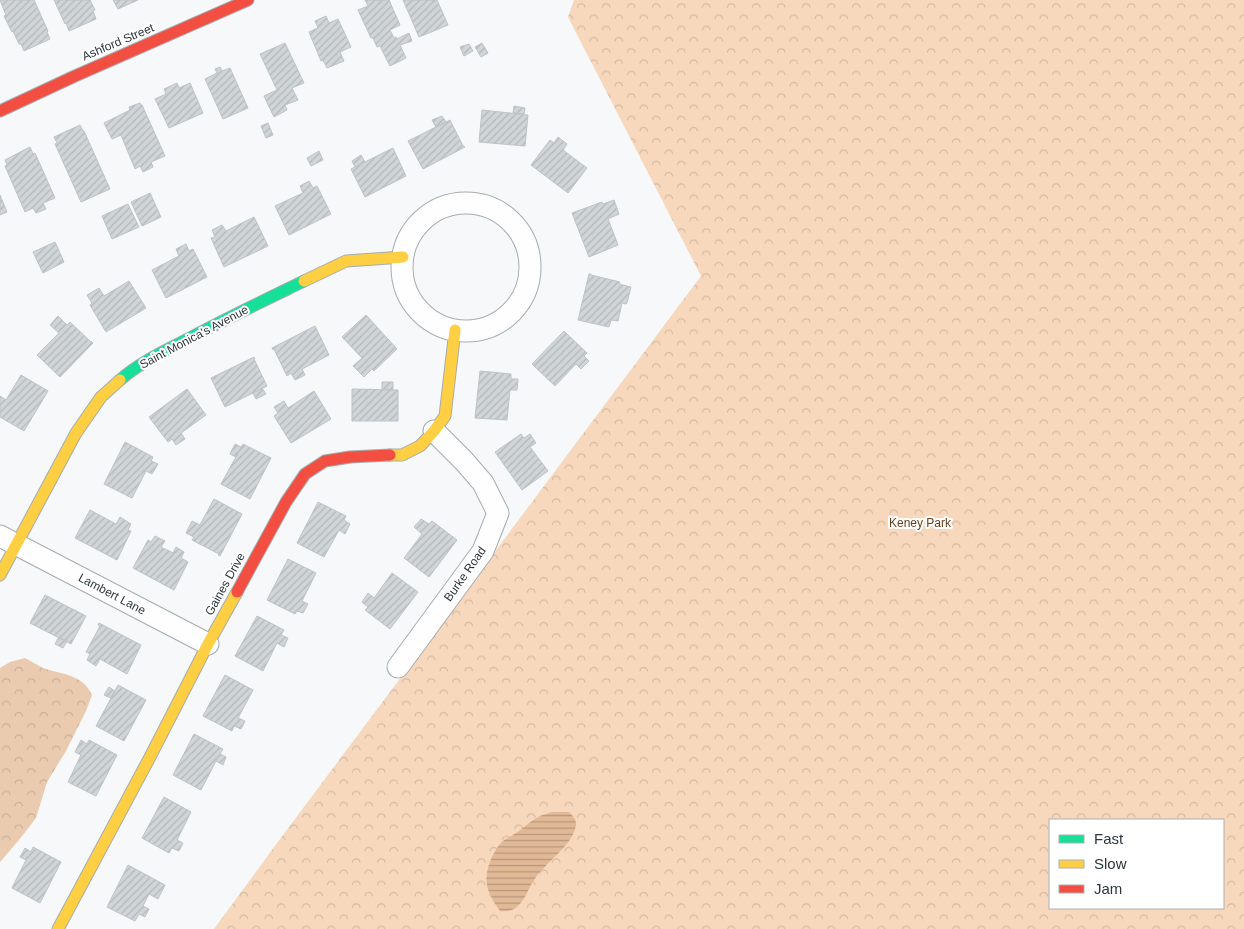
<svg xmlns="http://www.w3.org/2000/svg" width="1244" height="929" font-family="Arial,sans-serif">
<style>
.forest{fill:url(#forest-crowns)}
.park{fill:url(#park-crowns);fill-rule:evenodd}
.water{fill:url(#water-rules)}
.building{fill:url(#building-hatch);stroke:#bdc3c6}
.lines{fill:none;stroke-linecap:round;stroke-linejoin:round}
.street-casing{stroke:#a6acaf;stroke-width:23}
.fast-casing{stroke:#a6acaf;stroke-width:13}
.slow-casing{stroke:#a6acaf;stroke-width:13}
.jam-casing{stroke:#a6acaf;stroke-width:13}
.street{stroke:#fefefe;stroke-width:21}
.fast{stroke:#16e098;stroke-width:11}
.slow{stroke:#ffcf43;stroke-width:11}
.jam{stroke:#f24e42;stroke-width:11}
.labels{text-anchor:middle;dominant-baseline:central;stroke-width:4;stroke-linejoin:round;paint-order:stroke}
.street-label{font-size:12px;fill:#2c363c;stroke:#fff}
.park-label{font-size:12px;fill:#673f18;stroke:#fff}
</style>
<defs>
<pattern id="forest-crowns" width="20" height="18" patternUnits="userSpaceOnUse" patternTransform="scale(1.25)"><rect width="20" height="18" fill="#eacbb0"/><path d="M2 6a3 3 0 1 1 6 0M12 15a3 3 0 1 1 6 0" fill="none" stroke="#c9af98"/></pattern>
<pattern id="park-crowns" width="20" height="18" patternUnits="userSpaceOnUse" patternTransform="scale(1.25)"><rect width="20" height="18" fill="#f7d8bc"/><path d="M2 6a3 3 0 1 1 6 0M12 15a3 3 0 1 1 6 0" fill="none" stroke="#d4baa2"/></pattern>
<pattern id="water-rules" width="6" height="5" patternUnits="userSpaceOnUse" patternTransform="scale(1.25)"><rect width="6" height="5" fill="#e1b996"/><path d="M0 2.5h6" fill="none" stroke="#b7977c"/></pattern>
<pattern id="building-hatch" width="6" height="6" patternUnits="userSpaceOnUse" patternTransform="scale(1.25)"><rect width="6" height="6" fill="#d0d5d8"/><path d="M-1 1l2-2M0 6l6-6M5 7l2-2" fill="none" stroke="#b3b7ba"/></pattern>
</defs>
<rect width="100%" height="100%" fill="#f6f8fa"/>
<path class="forest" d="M25 658C31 661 37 665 43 668 62 675 82 673 92 695L86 711 66 751 47 782 36 818 19 840 0 862V668L10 662Z"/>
<path class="park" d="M574 0H1244V929H214L277 843 701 276 568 17ZM1050 820H1223V908H1050Z"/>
<path class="water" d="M553 812H569C574 817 578 821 575 829 570 847 545 863 534 880 528 889 526 898 518 906 512 911 507 912 500 911 486 892 482 879 492 857 495 851 498 845 503 841 507 838 512 836 516 833 531 823 534 816 553 812Z"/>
<path class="building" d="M0 0H34L48 31 47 32 50 39 24 51 21 44H19L13 31 12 32 4 16 6 15Z
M54 0H90L95 10 93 11 96 19 69 31 66 23 65 24Z
M113 0H138L118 9Z
M365 0H378V1L381 0H389L400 25 390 30 394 38 396 37 397 39 409 33 412 41 400 45 406 58 390 66 380 46 377 47 373 38H371L358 10 368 6Z
M403 0H437L448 25 419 37Z
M326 16 329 23 338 19 351 47 340 52 344 61 327 68 323 60 321 61 309 32 318 28 315 21Z
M285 43 304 83 292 88 298 100 285 105 287 110 274 117 264 96 277 90 260 54Z
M482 43 488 53 481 57 475 47Z
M469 44 473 51 464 56 460 47Z
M220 67 222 71 230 68 248 108 223 119 205 79 217 73 215 69Z
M177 83 179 88 190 83 203 113 169 128 155 99 166 94 164 89Z
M140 103 141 105H142L165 156 151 162 153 167 143 172 140 166 135 169 121 135 112 139 104 123 130 110 129 107Z
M514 106 525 108 524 114 513 113Z
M482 110 528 115 525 146 479 142Z
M442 116 446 122 436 127 432 120Z
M450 120 463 146H464L465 147 423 169 408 141Z
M268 123 273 135 266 138 261 126Z
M80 125 83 131H84L110 189 81 202 55 144 57 143 54 137Z
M558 137 567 144 563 150 587 168 568 193 531 165 550 140 554 143Z
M30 147 33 154 35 153 55 198 43 203 46 209 36 213 33 208 25 212 5 166 7 165 5 160Z
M393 148 406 176 365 197 351 169Z
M319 151 323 160 311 166 307 158Z
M361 155 365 162 355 167 352 161Z
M309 181 313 188 317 186 331 214 289 235 275 206 303 193 300 186Z
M150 193 161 217 142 226 131 202Z
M0 195 7 212 0 215Z
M614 200 619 214 608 219 618 245 589 257 572 213 602 202 603 204Z
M128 204 139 227 112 239 102 216Z
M254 217 268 246 224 267 211 238 215 237 212 230 222 225 226 231Z
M55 242 64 262 43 273 33 252Z
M186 244 189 251 193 249 207 277 166 298 152 270 179 256 176 249Z
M589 274H591V275L620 282 619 284 631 287 627 303 626 304 622 303 618 321 611 320 609 327 578 320Z
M129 281 146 308 106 332 90 305 92 303 87 295 99 288 104 296Z
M366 315 397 349 374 371 372 369 364 377 353 366 362 358 342 337Z
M58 316 67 325 70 322 91 342V341L93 343 60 377 37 355 59 333 50 325Z
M315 326 329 355 302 369 305 375 295 380 291 373 287 376 274 349 273 350 272 348Z
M564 331 587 353 584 356 589 361 581 369 576 364 555 386 532 364Z
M254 357 255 359H254L267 386 225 407 211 378Z
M480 371 511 374V379H518L517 390H510L507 420 475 418Z
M21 375 48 391 24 431 0 417V396L6 400Z
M382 382H393V390L382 389Z
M262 388 266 394 256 399 253 393Z
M187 389 206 415 181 433 185 439 176 445 172 439 168 442 149 417Z
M352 389 398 390V421H352Z
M314 391 331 419 291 443 274 416 278 413 274 407 284 401 288 408Z
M521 434 524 438 530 434 536 443 530 447 548 471 522 490 495 452Z
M125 442 153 457 151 461 158 464 152 474 146 471 132 498 104 484Z
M235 444 241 447 236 457 230 454Z
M243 444 271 458 250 499 221 484Z
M214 499 242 514 220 556 218 555 219 554 192 540 194 537 186 533 192 521 200 525Z
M318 502 346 516 344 520 350 524 345 534 339 530 324 557 297 543Z
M90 510 116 524 120 517 131 524 128 530 131 531 117 560 75 538Z
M421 519 429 524 432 521 457 540 429 577 404 558 422 534 414 527Z
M155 536 165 541 161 547 173 553 176 547 184 552 181 558 188 562 174 590 133 568 148 540 151 542Z
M288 559 316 573 302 601 308 604 303 613 297 611 295 614 267 600Z
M392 573 418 592 390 629 365 610 368 607 362 602 368 593 374 598Z
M45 595 86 616 71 644 30 623Z
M257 616 284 630 281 635 288 638 284 647 277 643 263 671 235 656Z
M99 623 141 645 127 674 100 659 96 666 87 660 90 654 86 652 100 626 98 625Z
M59 637 67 641 63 648 55 644Z
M225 675 253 690 238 718 245 721 241 729 234 726 232 731 203 716Z
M118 685 146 700 124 741 96 726Z
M109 687 115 691 111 698 104 695Z
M194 734 223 749 220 754 226 757 223 765 216 761 201 790 173 775Z
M81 740 87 744 89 740 117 755 96 796 68 782 81 755 75 752Z
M164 797 191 812 177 840 183 843 179 851 172 848 169 853 142 838Z
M33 847 61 862 40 903 12 888 26 860 20 857 25 848 31 852Z
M128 865 165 885 158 899 149 894 143 906 149 909 145 917 139 914 135 921 107 907Z"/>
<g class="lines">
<g class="street-casing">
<path id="street" d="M402 267a64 64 0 1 1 128 0a64 64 0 1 1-128 0Z
M0 536 208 644
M398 667 483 551 498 513 483 483 464 461 434 431"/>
</g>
<g class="fast-casing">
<path id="fast" d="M120 380C139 363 163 352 186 340 225 319 265 300 304 281"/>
</g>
<g class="slow-casing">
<path id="slow" d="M304 281 346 261 403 257
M390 455H402L420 446 434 431 445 416 455 330
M0 575 76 433 101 397 120 380
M58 929 150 757 208 644 237 592"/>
</g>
<g class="jam-casing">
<path id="jam" d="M0 111 75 76 248 0
M237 592 286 502 305 474 325 461 350 457 390 455"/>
</g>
<use href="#street" class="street"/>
<use href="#fast" class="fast"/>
<use href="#slow" class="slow"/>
<use href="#jam" class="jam"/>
</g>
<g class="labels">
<g class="street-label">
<text transform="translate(118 42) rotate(-23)">Ashford Street</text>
<text transform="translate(194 337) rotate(-28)">Saint Monica's Avenue</text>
<text transform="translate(465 574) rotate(-55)">Burke Road</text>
<text transform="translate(225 584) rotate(-61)">Gaines Drive</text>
<text transform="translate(112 594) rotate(28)">Lambert Lane</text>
</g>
<g class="park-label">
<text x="920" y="523">Keney Park</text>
</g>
</g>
<rect x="1049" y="819" width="175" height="90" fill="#ffffff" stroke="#abafb1"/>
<rect x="1059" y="835" width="25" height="8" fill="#16e098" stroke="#abafb1"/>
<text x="1094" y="844" font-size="15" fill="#2c363c">Fast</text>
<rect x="1059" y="860" width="25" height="8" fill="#ffcf43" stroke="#abafb1"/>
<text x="1094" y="869" font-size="15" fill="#2c363c">Slow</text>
<rect x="1059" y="885" width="25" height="8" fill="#f24e42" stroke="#abafb1"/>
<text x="1094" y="894" font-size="15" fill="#2c363c">Jam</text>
</svg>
